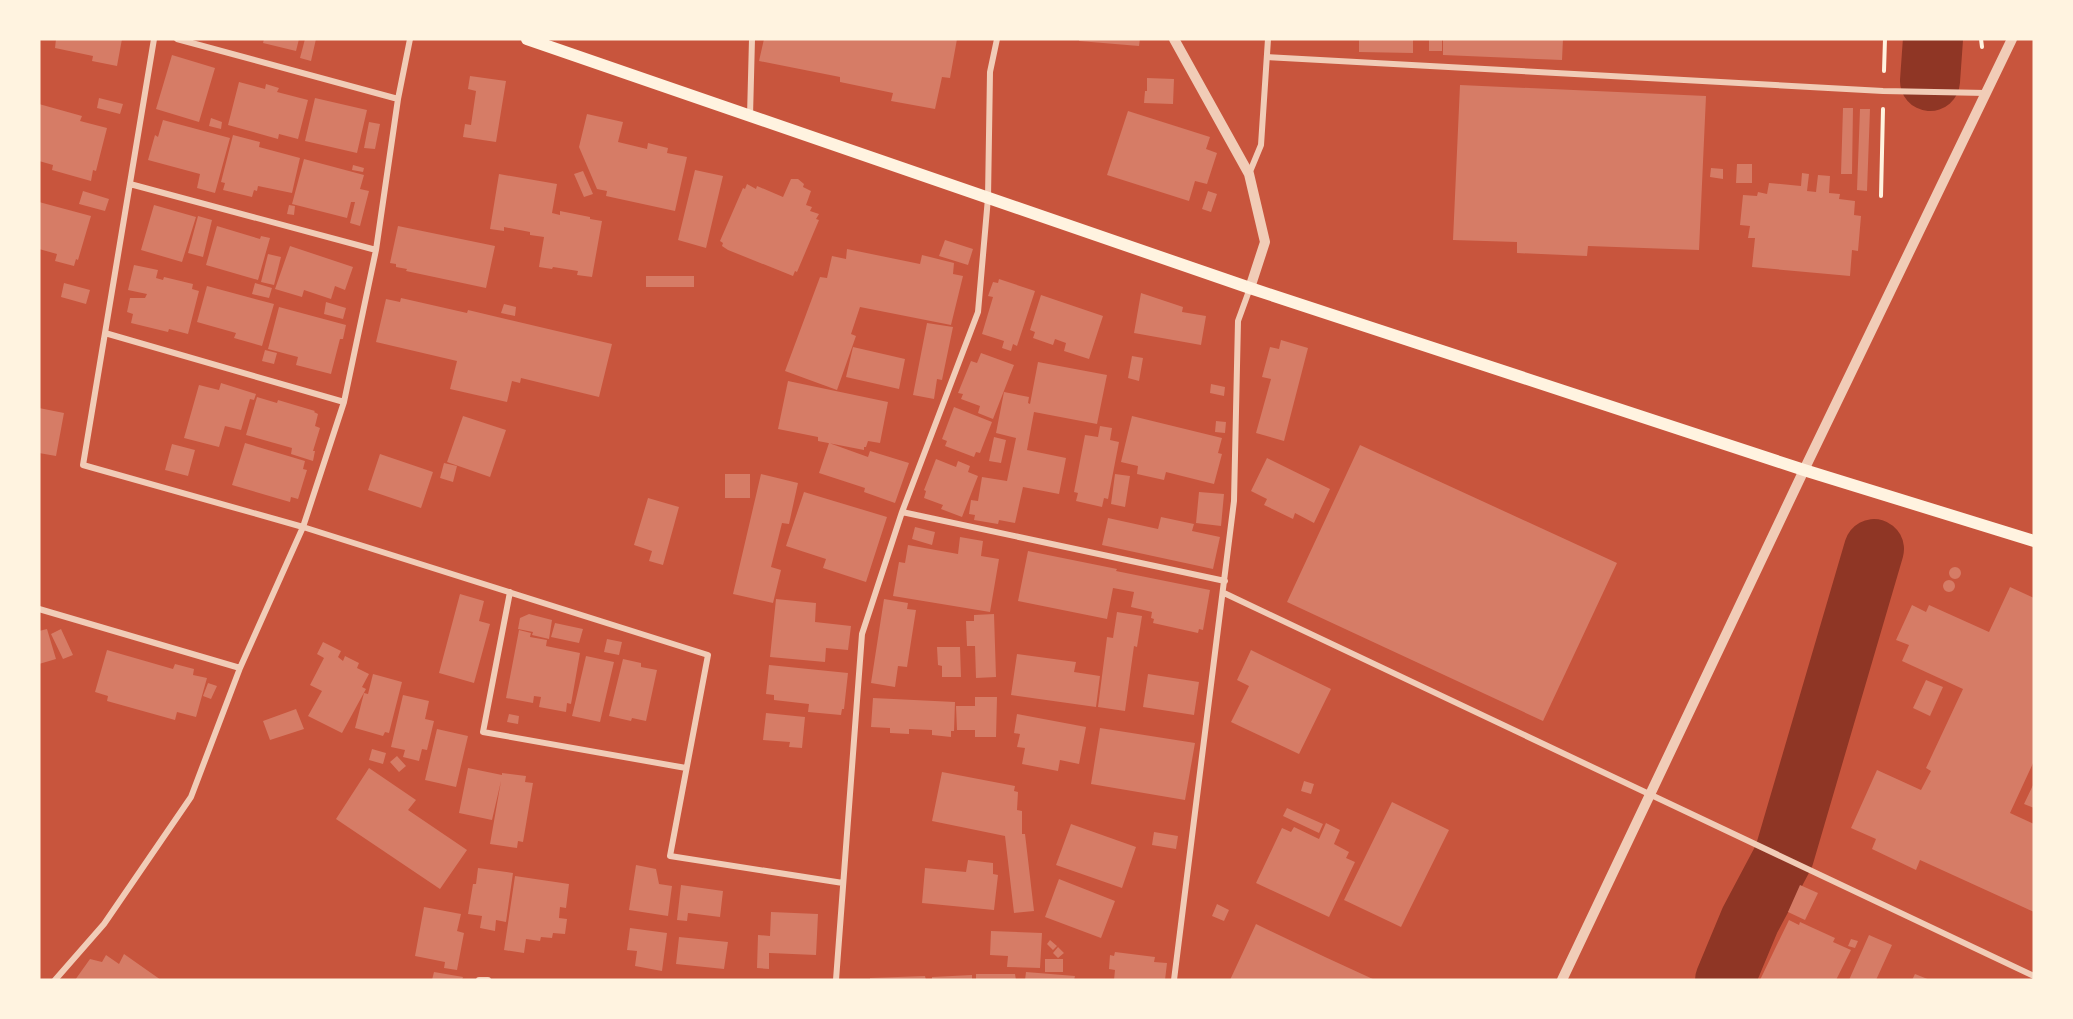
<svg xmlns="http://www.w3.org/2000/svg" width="2073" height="1019" font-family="'DejaVu Sans',sans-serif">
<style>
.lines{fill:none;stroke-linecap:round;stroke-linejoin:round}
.river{stroke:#8f3625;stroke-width:60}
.building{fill:#d67c66}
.path{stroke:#fff3e0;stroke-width:4}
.minor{stroke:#f1ccb7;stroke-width:6}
.tertiary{stroke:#f1ccb7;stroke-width:10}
.secondary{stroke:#fff3e0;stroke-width:12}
</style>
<rect width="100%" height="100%" fill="#c8553d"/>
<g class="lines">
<path class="river" d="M1930 81 1933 39
M1725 980 1750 920 1784 856 1874 549"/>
</g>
<path class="building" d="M56 39H122L117 66 92 61 93 56 55 48Z
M264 39H299L296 51 263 43Z
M305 39H316L311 61 300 58Z
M764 39H957L950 78 942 77 935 109 891 101 893 93 840 82V77L759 61Z
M1079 39H1140L1139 46 1079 41Z
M1359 39H1413V53L1359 52Z
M1429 39H1442V51H1429Z
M1443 39H1563L1562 60 1443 55Z
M172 55 215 68 199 122 156 109Z
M470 76 506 81 496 142 463 137 465 124 471 125 476 91 468 89Z
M1147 78 1174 79 1173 104 1144 103 1145 91H1147Z
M239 82 265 89 266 84 279 88 277 92 308 100 298 139 279 134 278 139 228 125Z
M1460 85 1706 96 1699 250 1588 246 1587 256 1517 253V242L1453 240Z
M99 98 123 104 120 114 97 108Z
M315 98 367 110 357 153 305 141Z
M39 104 82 116 80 121 107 128 96 171 93 170 91 181 52 170 53 165 39 161Z
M1843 108H1853L1852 174H1841Z
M1860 109H1870L1867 191 1857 190Z
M1128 111 1210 137 1206 149 1217 153 1207 184 1195 181 1189 201 1107 175Z
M587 114 623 122 618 142 647 149 648 143 668 148 667 153 687 157 675 211 606 196 607 191 597 189 579 147Z
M211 118 222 122 221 129 209 126Z
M163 120 230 138 215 193 197 188 200 174 148 160 155 135 158 137Z
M369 122 380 124 375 149 364 148Z
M233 135 260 142 259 147 300 158 292 193 258 186 257 191 254 190 252 197 223 190 225 183 221 182Z
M304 159 364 175 360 189 369 191 360 226 350 223 355 202H351L347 218 292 204Z
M1737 164H1752V183H1736Z
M353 165 364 168 363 172 352 170Z
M1711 168 1723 169V179L1710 177Z
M695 170 723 176 706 248 678 240Z
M583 171 593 194 584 197 574 174Z
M1802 173 1809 174 1807 191 1816 192 1818 175 1830 176 1829 193 1840 194 1839 199 1855 201 1854 215 1861 216 1858 251 1852 250 1850 276 1752 267 1755 238H1748L1750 226 1740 225 1743 195 1757 196 1758 192 1767 194 1769 183 1801 186Z
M499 174 557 184 552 213 560 215V211L590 217V219L602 221 592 277 577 275 578 271 553 267 552 269 539 267 544 237 530 235V232L504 227V231L490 229Z
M791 179H798L804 184 803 187 811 191 806 205 812 207 810 211 819 214 816 219 819 220 797 272 795 271 793 276 728 250 722 246 723 243 720 241 743 188 745 189 747 184 756 189 757 186 783 197Z
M83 191 109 199 105 211 79 204Z
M1208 191 1217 194 1211 212 1202 209Z
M39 202 91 216 78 260 76 259 74 266 55 261 57 254 39 249Z
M154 205 196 217 182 262 141 250Z
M289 205 295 206 294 215 287 214Z
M198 216 212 220 203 257 188 253Z
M217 226 260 239 261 236 270 238 258 280 206 265Z
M398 226 495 246 486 288 406 271 407 269 396 267V264L390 263Z
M945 240 973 249 968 265 939 256Z
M290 246 353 267 345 290 335 286 331 299 304 290 302 297 275 289Z
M847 249 920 264 922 255 954 263 953 274 963 276 951 325 860 307 851 334 856 336 837 390 785 371 820 277 827 278 832 256 846 259Z
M268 254 281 257 274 285 261 282Z
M134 265 158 270 156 278 163 280 164 277 193 284 192 289 199 291 188 334 169 329 168 332 131 323 133 314 127 312 130 298H145L147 294 128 290Z
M646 276H694V287H646Z
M999 279 1035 291 1017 346 1013 344 1011 351 1002 348 1004 341 982 334 993 297 988 296 993 282 998 283Z
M64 283 90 290 86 304 61 297Z
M255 283 272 288 269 298 252 294Z
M207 286 274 304 262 346 234 338 236 333 197 322Z
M1141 293 1183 307 1182 312 1206 316 1201 345 1134 333Z
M1041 295 1103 316 1089 359 1064 351 1066 343 1055 339 1053 345 1033 338 1035 332 1030 330Z
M401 298 467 313 468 310 612 344 599 397 521 378 520 383 512 381 507 402 450 389 457 361 376 342 386 299 400 302Z
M326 302 346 308 343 319 324 314Z
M504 304 516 307 515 316 501 313Z
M279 307 346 325 343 339H340L331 374 296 365 298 357 268 349Z
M927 323 953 327 942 380 937 379 934 399 913 395Z
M1281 340 1308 348 1284 441 1256 433 1271 379 1262 377 1270 347 1279 349Z
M853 347 905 359 899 389 846 377Z
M265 350 277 353 274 364 262 361Z
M981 353 1014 365 993 419 978 413 980 406 961 399 963 394 958 393 971 361 977 363Z
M1132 356 1143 358 1139 381 1128 378Z
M1038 362 1107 375 1097 424 1034 412 1027 450 1066 458 1059 494 1023 487 1015 523 999 520 998 524 974 520 975 515 969 514 971 500 978 501 982 477 1007 481 1016 438 996 433 1004 392 1029 397 1028 403 1030 404Z
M788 381 888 402 880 443 868 441 866 447H864V450L818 441V437L778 429Z
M221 383 256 394 254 400 250 399 241 430 225 426 219 447 184 438 199 385 219 390Z
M1211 384 1225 387 1224 396 1210 393Z
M257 397 277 403 278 400 315 411 314 412 318 414 315 426 320 428 313 451H315L313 461 291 454 292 448 246 435Z
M954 407 992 422 980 453 976 452 974 457 945 446 947 441 942 439Z
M39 408 64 413 56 456 39 453Z
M463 416 506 430 490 477 447 462Z
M1132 416 1222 438 1218 453 1222 454 1214 484 1166 472 1164 480 1137 474 1138 466 1121 462Z
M1216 421 1226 422 1225 433 1215 432Z
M1100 426 1112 428 1110 440 1119 442 1108 499 1104 498 1102 507 1076 501 1078 493 1074 492 1085 435 1098 437Z
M994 437 1006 440 1001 463 989 461Z
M245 443 305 461 303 469 307 470 298 499 291 497 290 502 232 485Z
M829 443 868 457 870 451 909 463 895 503 864 492 865 488 819 473Z
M172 444 195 450 188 476 165 470Z
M1360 445 1617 563 1543 721 1287 602Z
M380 454 433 472 421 508 368 490Z
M1267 458 1330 489 1314 523 1295 513 1293 519 1264 505 1267 499 1251 491Z
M936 459 956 467 958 461 970 466 968 472 978 476 962 517 941 509 943 505 924 498 926 491 924 490Z
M444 463 457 466 453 482 440 478Z
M725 474H750V498H725Z
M761 474 798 483 789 524 782 523 771 567 781 570 773 603 733 594Z
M1115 474 1130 476 1125 507 1111 504Z
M804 492 887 517 866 582 823 568 826 559 786 546Z
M1199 492 1224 494 1221 526 1196 523Z
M648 498 679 507 663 565 649 561 652 551 634 545Z
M1161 517 1194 524 1192 531 1220 537 1213 569 1102 545 1108 518 1158 529Z
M915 527 935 532 932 545 912 539Z
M960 537 983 541 981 556 999 559 990 612 893 596 899 562 905 563 908 545 958 554Z
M1028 551 1117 569 1116 571 1210 590 1203 630 1199 629 1198 633 1153 623 1154 619 1151 618 1152 612 1131 607 1134 592 1113 588 1107 619 1018 601Z
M1949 573a6 6 0 1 1 12 0a6 6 0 1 1-12 0Z
M1943 586a6 6 0 1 1 12 0a6 6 0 1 1-12 0Z
M2010 587 2034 598V761L2010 813 2034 824V912L1920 860 1916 870 1872 849 1876 839 1851 828 1877 770 1921 790 1931 771 1926 768 1963 689 1902 661 1909 645 1896 640 1912 605 1926 612 1929 605 1989 632Z
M460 594 484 601 479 621 490 624 474 683 439 673Z
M776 599 816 603 815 622 851 626 848 650 826 648 825 662 770 657Z
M884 599 908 603 907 609 916 610 907 667 898 666 895 687 871 683Z
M1117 612 1142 616 1137 647 1134 646 1125 711 1098 707 1107 637 1113 638Z
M529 614 552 620 549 639 532 635 533 632 518 629 520 618Z
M994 614 996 677 976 678 975 646H967L966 621H974V615Z
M555 623 583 629 579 643 551 637Z
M47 629 56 659 39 664V631Z
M61 629 73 655 63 659 51 634Z
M519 630 531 633 530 637 547 640 546 646 580 653 571 704 567 703 566 712 539 707 541 697 534 696 533 703 506 698Z
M607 639 622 642 619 655 604 652Z
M323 642 341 651 338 657 343 661 345 656 359 663 357 668 369 674 362 687 366 689 342 733 308 716 322 691 310 685 324 658 317 654Z
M937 647H960L961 677H942V666L938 665Z
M107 650 173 669 175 664 194 669 193 675 207 678 196 717 177 712 175 720 107 701 108 696 95 692Z
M1251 650 1331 689 1299 754 1231 722 1249 686 1237 680Z
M1017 654 1076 662 1074 672 1100 676 1096 707 1011 695Z
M586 656 614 662 600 722 572 716Z
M623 659 641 663V667L657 670 646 721 632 718 631 721 609 716Z
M769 665 848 673 844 709H842L841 715 808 712 809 704 774 700V695L766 694Z
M373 674 402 682 389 733 385 732 383 736 355 728 364 693 368 694Z
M1148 674 1199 682 1194 715 1143 707Z
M1926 680 1943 687 1930 716 1913 708Z
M208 683 217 686 211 699 203 696Z
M403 695 429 701 425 719 434 721 427 750 422 749 419 761 403 757 405 750 391 747Z
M975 697H997L996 737H975V730H957L956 706H975Z
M873 698 955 702 954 731H951V737L932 735V730L909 729V734L890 733V728L871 727Z
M296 709 304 729 270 740 263 721Z
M766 713 805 717 802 748 789 747 790 742 763 740Z
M509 714 519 716 518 724 507 722Z
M1017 714 1086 727 1079 764 1060 760 1058 771 1022 764 1025 748 1017 747 1020 734 1014 733Z
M1100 728 1195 743 1185 800 1091 784Z
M437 729 468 736 456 787 425 780Z
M372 749 386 753 383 764 369 760Z
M397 756 406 766 399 772 390 762Z
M369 768 416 800 408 810 467 850 440 889 336 819Z
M468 768 502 775V773L526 776 525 782 533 783 523 842 518 841 517 848 490 844 501 781 492 820 459 813Z
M942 772 1015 786 1014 791 1018 792 1017 810 1022 811V834H1025L1034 911 1014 913 1005 836 932 821Z
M1304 781 1314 784 1311 794 1301 791Z
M2034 783V808L2024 804Z
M1392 802 1449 830 1401 927 1344 900Z
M1287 808 1323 824 1319 833 1283 816Z
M1326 823 1340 830 1334 844 1349 852 1346 858 1355 862 1329 917 1256 883 1282 828 1291 832 1294 827 1319 839Z
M1071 824 1136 847 1122 888 1056 865Z
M1154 832 1178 836 1176 849 1152 845Z
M968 860 993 863V874L998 875 994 910 922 903 925 868 966 872Z
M636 865 656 869 659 884 672 886 668 916 629 910Z
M478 868 513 873 506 922 496 920 495 931 480 928 482 916 468 914 473 884H476Z
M515 876 569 884 566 908 560 907 559 918 567 919 565 934 553 933 552 938 541 937 540 941 526 939 524 953 504 950Z
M1059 879 1115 901 1101 938 1045 917Z
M681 885 723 891 720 917 688 913 687 921 677 920Z
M1800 885 1818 893 1805 920 1788 912Z
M1217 904 1229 910 1224 921 1212 916Z
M424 907 461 914 457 931 464 933 457 970 444 968 445 962 415 956Z
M771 912 818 914 816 955 769 953V969L757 968 758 935 770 936Z
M1789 920 1799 925 1800 922 1835 938 1833 942 1851 950 1836 980H1760Z
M1256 924 1325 957 1375 980H1230Z
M630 928 667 933 662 971 635 966 637 951 627 950Z
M991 931 1042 933 1040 968 1007 967 1008 956 990 955Z
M1869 935 1892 945 1876 980H1849Z
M679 937 728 942 724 969 676 964Z
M1851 939 1858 941 1855 948 1848 946Z
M1050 940 1057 946 1053 950 1047 944Z
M1058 947 1064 953 1058 958 1053 953Z
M1115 952 1155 957 1154 962 1167 963 1165 980H1114L1115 970 1109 969 1110 955 1114 956Z
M124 954 161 980H75L90 959 102 962 106 955 119 964Z
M1045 959H1063V972H1045Z
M434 972 463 977 462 980H432Z
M1026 972 1075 976 1074 980H1025Z
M976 974H1015L1016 980H976Z
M1915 974 1930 980H1912Z
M972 975V980H932V977Z
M925 976 926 980H870V978Z"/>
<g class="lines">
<path class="path" d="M1981 39 1982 47
M1884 71 1885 39
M1881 196 1883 109"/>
<path class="minor" d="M154 39 83 465 303 527 708 655 670 856 843 883
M177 39 398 99
M1267 57 1883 91 1986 93
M750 116 752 39
M1249 174 1261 145 1268 39
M130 184 376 250
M105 333 344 402
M902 512 1225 581
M510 592 483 732 686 768
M1224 593 2034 976
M39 609 240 668
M55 980 104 924 191 797 240 668 303 527 344 402 376 250 398 99 410 39
M479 980H488
M836 980 862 634 902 512 978 312 988 198 990 72 997 39
M1174 980 1234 501 1238 321 1250 288"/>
<path class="tertiary" d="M1174 39 1249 174 1265 242 1250 288
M1562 980 1804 470 2012 39"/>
<path class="secondary" d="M527 39 1250 288 1804 470 2034 541"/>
</g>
<rect width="2073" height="1019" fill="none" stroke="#fff3e0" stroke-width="81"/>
</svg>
